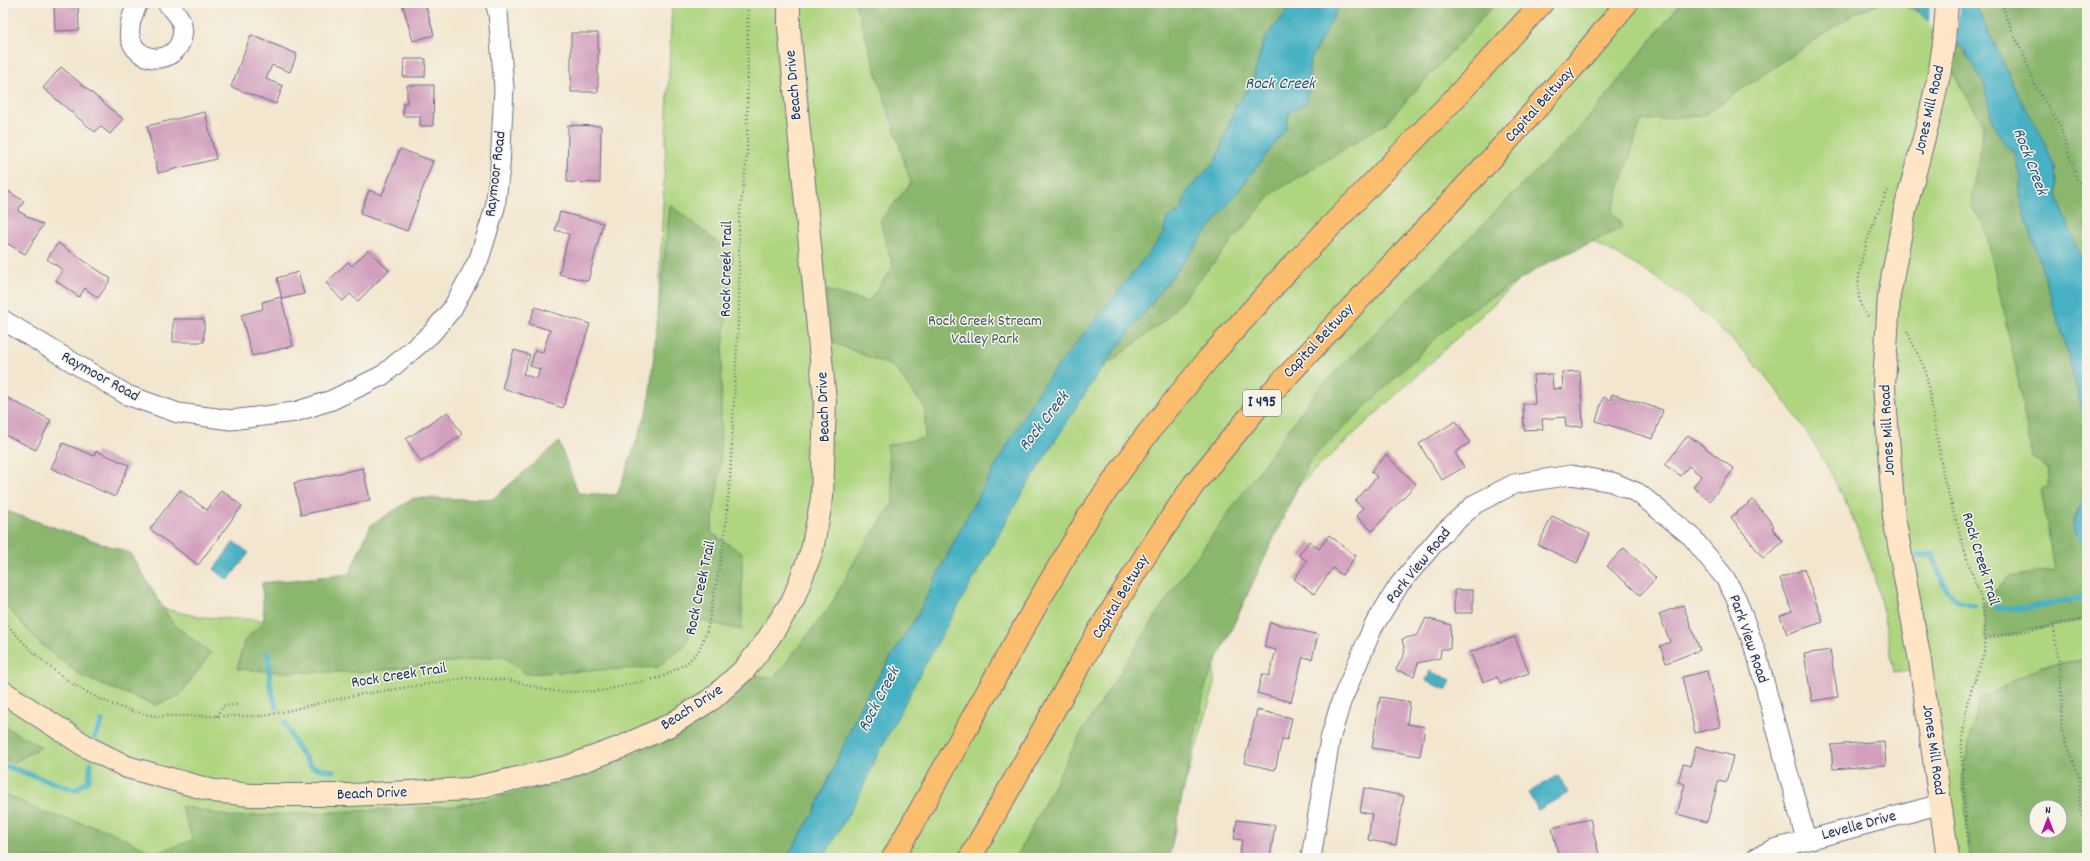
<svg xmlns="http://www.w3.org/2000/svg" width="2090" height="861" font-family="Dekko,sans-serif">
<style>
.green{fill:#afd57f;stroke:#65826e;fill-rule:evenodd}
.forest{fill:#8bb66e;stroke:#537266;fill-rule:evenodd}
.water{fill:#46b1c4;stroke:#307091}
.pier{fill:#f3e6cf}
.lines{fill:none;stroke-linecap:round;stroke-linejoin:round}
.stream{stroke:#46b1c4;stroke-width:5.5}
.building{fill:#d29fbd}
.street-casing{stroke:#676f86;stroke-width:21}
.secondary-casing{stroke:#676f86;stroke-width:24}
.highway-casing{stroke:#676f86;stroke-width:24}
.path{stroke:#676f86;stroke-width:2.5;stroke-dasharray:1 3;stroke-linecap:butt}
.street{stroke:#fff;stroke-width:19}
.secondary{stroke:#fde5c5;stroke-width:22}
.highway{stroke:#fbbd6e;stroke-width:22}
.labels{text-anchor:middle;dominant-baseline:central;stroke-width:3;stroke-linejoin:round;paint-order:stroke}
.shield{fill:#f7f3e8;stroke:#5d6a87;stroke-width:1}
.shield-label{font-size:15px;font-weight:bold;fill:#1b2f5e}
.street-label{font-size:16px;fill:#1b2f5e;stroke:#f7f3e8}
.park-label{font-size:16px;fill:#405866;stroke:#f7f3e8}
.water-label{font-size:17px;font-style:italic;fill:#28567d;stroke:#f7f3e8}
</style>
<rect width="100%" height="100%" fill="#f7f3e8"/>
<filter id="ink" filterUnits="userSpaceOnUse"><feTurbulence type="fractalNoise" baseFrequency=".025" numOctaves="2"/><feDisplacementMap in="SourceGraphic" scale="8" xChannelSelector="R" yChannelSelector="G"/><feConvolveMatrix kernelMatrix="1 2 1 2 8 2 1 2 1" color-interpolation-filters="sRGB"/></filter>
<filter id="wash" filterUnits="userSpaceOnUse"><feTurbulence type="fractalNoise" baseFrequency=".012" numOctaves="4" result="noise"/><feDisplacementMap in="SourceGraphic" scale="16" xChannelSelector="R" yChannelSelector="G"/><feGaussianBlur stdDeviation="0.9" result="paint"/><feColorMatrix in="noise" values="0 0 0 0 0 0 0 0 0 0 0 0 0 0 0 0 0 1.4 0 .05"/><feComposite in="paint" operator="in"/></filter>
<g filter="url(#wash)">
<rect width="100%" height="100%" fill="#f3e6cf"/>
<path class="green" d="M672 3H2087V858H1940L1917 669 1894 672C1887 633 1881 594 1868 557 1830 449 1759 349 1664 283 1634 263 1604 247 1572 231L1213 565 1214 688 1163 858H3V526L160 608 200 617 261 620 459 608 623 502 654 407ZM2036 807H2060V831H2036Z"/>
<path class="forest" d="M855 3H1290L1284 15 1264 40 1252 82 1235 108 1216 161 1187 191 1181 212 1167 218 1163 235 965 520 918 614 861 705 814 813 786 858H3V793L45 813 110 831 154 854 193 840 181 806 233 817 454 806 559 784 654 746 720 702 752 675 774 678 831 605 858 555 894 501 887 445 925 438V408L894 367 829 341 826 290 868 302 893 267 880 221 911 183Z
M1341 3H1496L1386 123 1273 193 1165 320 1100 370 1286 129 1289 112 1307 103 1310 60Z
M1681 3H1879L1854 14 1703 115 1641 121 1612 212 1624 227 1547 263 1456 319 1310 460 1206 684 1169 858H1016L1080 735 1172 591 1315 393 1586 121Z
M1899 3H1912L1918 12Z
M1971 3H2087V276L2057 195 2055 168 2041 135 2024 107 1977 8Z
M1956 44C1968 53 1978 70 1984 84 1995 109 1989 134 2015 151L2021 177 2019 196 2060 326 2087 426V495L2074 518V528L2087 551V619L1986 639 1983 604 2008 577 2055 570 2041 489 2048 485 2049 469 2032 457 2016 368 1984 223 1970 206 1984 125 1952 72Z
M670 205 733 254 722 358 720 469 711 533 742 553V630L694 619 686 645 658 667 526 674 502 656 366 672H279L237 669 244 641 264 621 262 583 349 574 371 525 414 498 493 499 559 442 578 493 617 495 648 409Z
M3 510 130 553 173 624 211 653 179 696 155 705 83 677 39 643 3 602Z
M2087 659V858H1970L1962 774 1979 700 2041 666ZM2036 807H2060V831H2036Z
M3 724 11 730 41 747 13 763 3 759Z"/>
<path class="water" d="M1290 3H1341L1310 60 1307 103 1289 112 1286 129 1100 370 1021 495 922 670 874 762 859 796 823 858H786L814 813 861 705 918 614 965 520 1038 391 1163 235 1167 218 1181 211 1187 191 1216 161 1235 108 1252 82 1264 40 1284 15Z
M1913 3H1971L1977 8 2024 107 2041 135 2055 168 2057 195 2087 276V426L2060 326 2019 196 2021 177 2015 152 2005 145 1993 124 1984 84 1964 49 1918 12Z
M2087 495V551C2067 525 2074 521 2087 495Z
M234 542 249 553 228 580 214 569Z
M1430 671 1451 680 1447 690 1426 681Z
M1558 775 1568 793 1538 810 1528 793Z"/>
<path class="pier" d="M1930 3H1960L1955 45 1929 24Z"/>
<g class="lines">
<path class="stream" d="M1917 556 1933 554C1940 578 1946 604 1975 605
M1996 608H2024L2087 597
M268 653 270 685 276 707
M285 722 296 746 312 767 333 771
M95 738 102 721
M3 765 75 790 89 780 91 763"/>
</g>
<g id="blocks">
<path class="building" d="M54 3H78L79 30 55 31Z
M402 3H425L434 35 413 41Z
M571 33H598V92H571Z
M251 35 297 54 290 72 272 65 266 79 283 86 276 104 231 87Z
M404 59H426L425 77H403Z
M61 67 123 119 110 134 100 126 95 132 43 88Z
M407 85H434L433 126H420V116H403V103H407Z
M205 112 216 159 158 173 147 126Z
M568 125 601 126 600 183 567 182Z
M400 149 433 161 407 231 360 214 369 190 382 195Z
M3 188 24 201 18 211 43 225 25 254 3 241Z
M560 212 603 223 588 281 559 274 569 234 555 230Z
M58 243 111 279 98 298 85 288 79 297 56 281 63 270 47 259Z
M368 250 389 270 358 301 350 294 343 301 326 283 348 262 352 266Z
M298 272 304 294 282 299 277 278Z
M281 297 293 346 252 356 241 315 263 309 262 302Z
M535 307 590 324 563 408 502 388 514 350 530 355 523 374 537 379 540 369 530 366 535 350 543 352 550 330 529 324Z
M173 319H204V342H173Z
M1580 371 1583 426 1566 427 1565 417 1542 419 1543 429 1524 430 1523 404H1535L1533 375 1552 374 1553 389 1563 388 1562 372Z
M1612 394 1663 410 1653 439 1596 421 1603 397 1610 400Z
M3 396 51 420 36 450 3 434Z
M448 412 462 435 421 462 406 439Z
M1456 421 1470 442 1455 453 1464 467 1442 480 1419 444Z
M1688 435 1734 469 1710 501 1693 487 1701 476 1689 466 1681 476 1665 465Z
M63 443 94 456 96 451 129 465 115 497 51 468Z
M1386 455 1416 484 1372 531 1356 516 1363 508 1355 501 1377 477 1371 471Z
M363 468 370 500 301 515 294 483Z
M180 490 207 510 221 490 242 506 198 565 150 529Z
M1753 500 1774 526 1772 528 1783 542 1763 558 1731 517Z
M1552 516 1590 534 1577 563 1538 545Z
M1329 535 1356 556 1342 575 1333 568 1314 594 1294 579 1307 561 1299 555 1309 541 1319 549Z
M1624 548 1656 578 1640 595 1607 566Z
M1804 569 1823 622 1787 634 1780 616 1792 611 1780 578Z
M1454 590H1473V613H1454Z
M1683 605 1700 650 1666 663 1660 646 1670 642 1659 614Z
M1426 618 1451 625 1450 649H1441L1440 658 1418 663 1414 676 1396 670 1405 652 1402 639 1418 635Z
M1270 622 1318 635 1312 659 1303 657 1291 702 1257 693 1262 674 1269 676 1276 650 1264 647Z
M1515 637 1529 673 1500 683 1497 677 1483 682 1470 652Z
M1830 650 1838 697 1812 701 1804 654Z
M1707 671 1720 727 1695 733 1682 677Z
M1380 697 1410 702 1407 724 1425 727 1420 756 1372 748Z
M1257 710 1292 718 1287 740 1282 739 1275 770 1244 763Z
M1884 741 1886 765 1833 769 1831 745Z
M1696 746 1733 756 1726 782 1719 780 1707 822 1677 814 1685 784 1678 782 1683 764 1690 766Z
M1364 788 1404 796 1396 845 1368 840 1372 814 1360 812Z
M1590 819 1600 858H1559L1552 828Z
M1237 820 1275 825 1270 858H1239L1242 840 1234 839Z"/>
</g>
</g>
<g filter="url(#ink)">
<use href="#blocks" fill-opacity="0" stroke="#676f86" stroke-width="1"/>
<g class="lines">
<g class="street-casing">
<path id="street" d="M138 3C133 13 128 24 130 36 135 64 175 67 182 37 185 22 177 13 167 3
M3 320 127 395 178 413 231 420 295 412 332 400 383 375 431 334 452 309 479 259 495 208 500 167 504 88 498 13 495 3
M1311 858 1330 739 1341 702 1373 627 1399 585 1442 534 1475 504 1514 484 1571 475 1612 482 1638 493 1691 536 1725 578 1737 600 1757 655 1806 840
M1756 858 1774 849 1941 804"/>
</g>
<g class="secondary-casing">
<path id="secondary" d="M1947 3 1944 42 1940 70 1930 115 1905 210 1889 296 1884 385 1894 517 1920 661 1948 858
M3 692 87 747 127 767 214 791 251 795H350L469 789 567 767 624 746 670 725 712 699 745 669 768 639 793 600 812 550 822 498 825 401 789 27V3"/>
</g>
<g class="highway-casing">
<path id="highway" d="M893 858 1042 595 1090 514 1147 434 1209 358 1291 267 1454 99 1542 3
M970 858 1100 629 1146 555 1194 484 1256 409 1493 157 1577 63 1627 3"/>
</g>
<path class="path" d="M2002 3 2007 20 2024 55 2035 85 2060 126 2078 182 2086 188 2087 198
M1868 316C1842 291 1875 217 1888 190
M1907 331 1926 372 1944 479 1968 562 1981 598 1985 622 1984 653 1967 703 1961 750 1968 848
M3 619C42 668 94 707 157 716H265L350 696 467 678 509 680 546 690 561 692 601 691 662 677 687 663 698 652 707 631 716 584 724 542 730 478 739 304V220L747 156 748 3
M2053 624 2060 670 2062 705 2061 728 2079 776 2080 810 2087 826
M1986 639 2087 619
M217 716 223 706 243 704"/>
<use href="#street" class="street"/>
<use href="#secondary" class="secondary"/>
<use href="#highway" class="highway"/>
</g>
</g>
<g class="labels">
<rect class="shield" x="1243" y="390" width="38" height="26" rx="3"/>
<g class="shield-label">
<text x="1262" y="403">I 495</text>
</g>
<g class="street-label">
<text transform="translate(794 85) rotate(-95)">Beach Drive</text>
<text transform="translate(1540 105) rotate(-48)">Capital Beltway</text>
<text transform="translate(1930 110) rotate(-77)">Jones Mill Road</text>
<text transform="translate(496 174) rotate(-83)">Raymoor Road</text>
<text transform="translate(727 269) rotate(-89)">Rock Creek Trail</text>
<text transform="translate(1319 341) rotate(-47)">Capital Beltway</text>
<text transform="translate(100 377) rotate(29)">Raymoor Road</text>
<text transform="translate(824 407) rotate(-92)">Beach Drive</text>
<text transform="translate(1888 430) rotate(-93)">Jones Mill Road</text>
<text transform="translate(1980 559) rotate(73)">Rock Creek Trail</text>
<text transform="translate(1419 566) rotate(-51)">Park View Road</text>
<text transform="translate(701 588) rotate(-78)">Rock Creek Trail</text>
<text transform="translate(1121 597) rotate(-59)">Capital Beltway</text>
<text transform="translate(1748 639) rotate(71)">Park View Road</text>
<text transform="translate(399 676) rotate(-9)">Rock Creek Trail</text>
<text transform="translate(692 708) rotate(-33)">Beach Drive</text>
<text transform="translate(1933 750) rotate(82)">Jones Mill Road</text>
<text transform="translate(372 794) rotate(-2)">Beach Drive</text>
<text transform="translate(1859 826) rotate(-15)">Levelle Drive</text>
</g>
<g class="park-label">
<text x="985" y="321">Rock Creek Stream<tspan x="985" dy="18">Valley Park</tspan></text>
</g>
<g class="water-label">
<text x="1280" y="85">Rock Creek</text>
<text transform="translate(2029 162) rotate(69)">Rock Creek</text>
<text transform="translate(1045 422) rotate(-52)">Rock Creek</text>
<text transform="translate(880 700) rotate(-62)">Rock Creek</text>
</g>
</g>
<rect width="2090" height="861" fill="none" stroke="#f7f3e8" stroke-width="16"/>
<g transform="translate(2048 819)"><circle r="19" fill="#f7f3e8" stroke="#9fa5b1"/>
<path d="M0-3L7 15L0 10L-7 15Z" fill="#b5179e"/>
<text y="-6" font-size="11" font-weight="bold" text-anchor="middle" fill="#1b2f5e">N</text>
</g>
</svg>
